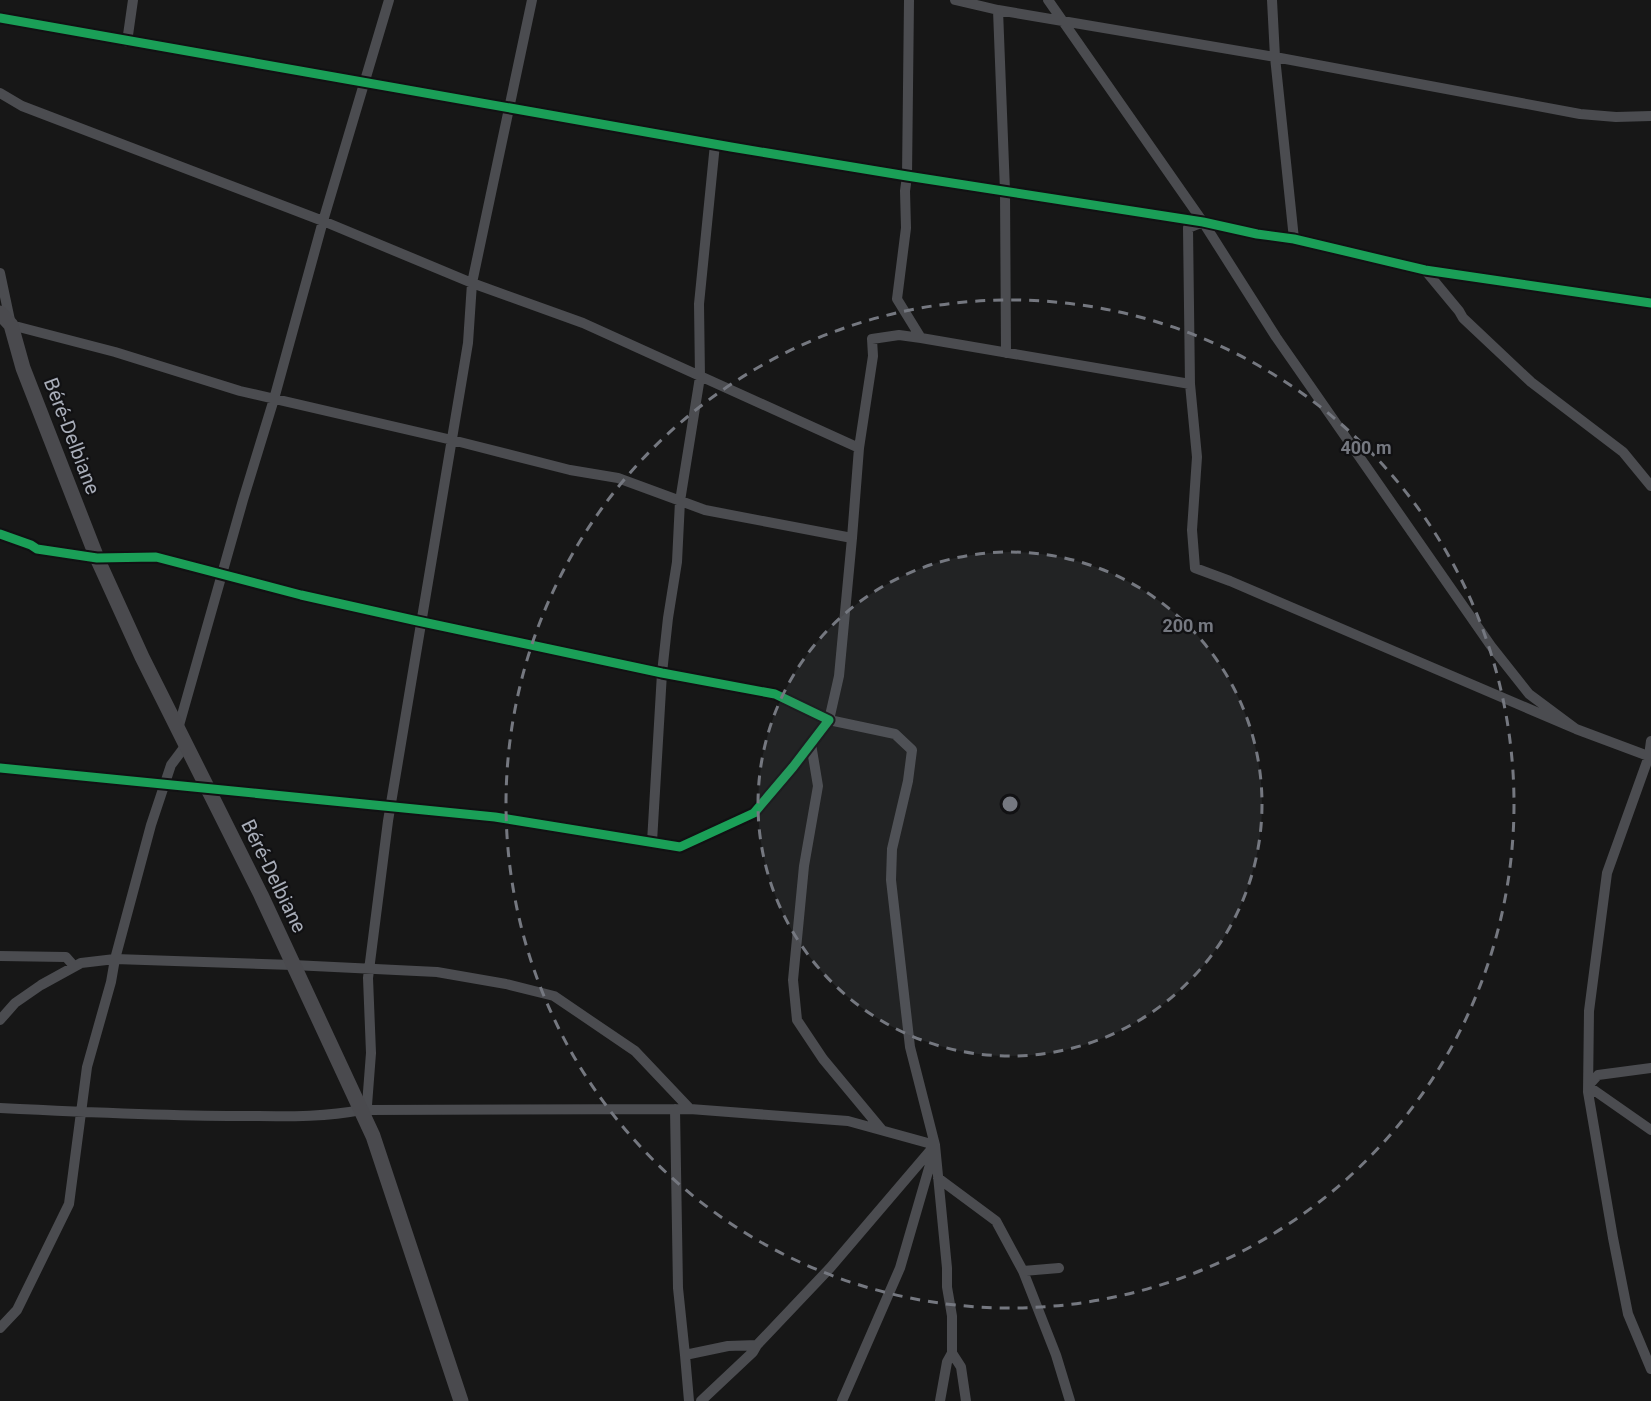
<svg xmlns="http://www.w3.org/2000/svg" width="1651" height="1401" font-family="Roboto,sans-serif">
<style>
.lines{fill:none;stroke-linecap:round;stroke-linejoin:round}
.street{stroke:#4b4c50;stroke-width:10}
.secondary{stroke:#4a4a4e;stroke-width:15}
.cycleway-casing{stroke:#111113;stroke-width:13}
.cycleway{stroke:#1a9f57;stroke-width:9}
.ring{fill:none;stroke:#757880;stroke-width:3;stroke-dasharray:10 8}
.labels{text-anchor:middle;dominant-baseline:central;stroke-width:4.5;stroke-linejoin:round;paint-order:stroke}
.street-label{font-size:20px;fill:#a8adb8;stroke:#111113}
.centre{fill:#757880;stroke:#111113;stroke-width:3}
.ring-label{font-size:18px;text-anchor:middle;font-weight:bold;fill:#757880;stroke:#111113;stroke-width:4.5;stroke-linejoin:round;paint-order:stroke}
</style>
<rect width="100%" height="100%" fill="#171717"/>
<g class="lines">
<path class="street" d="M909 0 907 176 905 191 906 228 897 299 921 338
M955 0 998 10 1275 57 1580 114 1616 117 1651 116
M1048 0 1203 222 1276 337 1491 646 1529 694 1576 729
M1272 0 1275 57 1294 239
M998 10 1005 191 1006 353
M0 18 731 147 907 176 1203 222 1257 234 1294 239 1425 270 1651 303
M127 42 133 0
M0 93 22 106 323 221 472 283 583 323 859 448
M1203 222 1188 228 1190 384 1197 457 1192 530 1195 568 1230 581 1576 729 1651 757
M1425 270 1459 311 1463 318 1531 382 1623 452 1651 486
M0 273 11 325 115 352 240 391 452 440 570 470 618 478 705 510 852 538
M0 534 31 545 37 549 97 558 156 557 301 595 413 620 662 673 775 694 829 720 793 767 754 813 680 847 495 817 0 768
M178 729 243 500 274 399 323 221 389 0
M1651 741 1649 756 1607 873 1589 1011 1588 1092 1613 1238 1628 1314 1651 1369
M811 744 818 786 804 866 793 980 797 1020 823 1059 882 1130
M652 842 662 673 668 618 677 562 680 501 700 377 699 304 715 144
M0 956 66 957 74 966
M0 1020 15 1003 41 985 81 963 115 959 293 965 437 972 506 984 554 996 635 1051 690 1109
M1651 1068 1598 1075 1588 1086 1651 1130
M0 1108C79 1112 158 1116 238 1116 278 1116 321 1118 361 1110
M675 1109 678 1288 685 1355 689 1401
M367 1110 690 1109 848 1121 935 1145
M366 1118 371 1053 368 978 388 821 468 343 472 283 532 0
M938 1178 996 1221 1023 1271 1056 1355 1070 1401
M1023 1271 1059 1268
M0 1328 17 1310 69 1204 87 1067 111 982 115 959 151 825 171 765 186 745
M685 1355 728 1346 757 1345
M701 1401 753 1352 757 1345 830 1268 935 1145
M842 1401 900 1268 934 1151
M940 1401 947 1362 952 1353
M966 1401 961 1367 952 1353V1316L947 1287V1268L935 1145 910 1047 891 880 892 849 908 781 912 750 895 734 829 720 839 676 852 538 859 448 873 356 872 339 899 335 921 338 1190 384"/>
<path class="secondary" d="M0 313 11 325 23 368 97 558 142 657 261 895 373 1136 461 1401"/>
<g class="cycleway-casing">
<path id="cycleway" d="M0 18 731 147 907 176 1203 222 1257 234 1294 239 1425 270 1651 303
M0 534 31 545 37 549 97 558 156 557 301 595 413 620 662 673 775 694 829 720 793 767 754 813 680 847 495 817 0 768"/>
</g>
<use href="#cycleway" class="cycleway"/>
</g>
<circle cx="1010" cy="804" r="252" fill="#757880" fill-opacity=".12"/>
<g class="ring">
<circle cx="1010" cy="804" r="252"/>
<circle cx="1010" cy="804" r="504"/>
</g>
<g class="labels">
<g class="street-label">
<text transform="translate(72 436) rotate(69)">Béré-Delbiane</text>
<text transform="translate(274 876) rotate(64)">Béré-Delbiane</text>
</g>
</g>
<circle cx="1010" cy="804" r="9" class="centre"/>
<g class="ring-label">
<text x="1366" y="454">400 m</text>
<text x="1188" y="632">200 m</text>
</g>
</svg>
